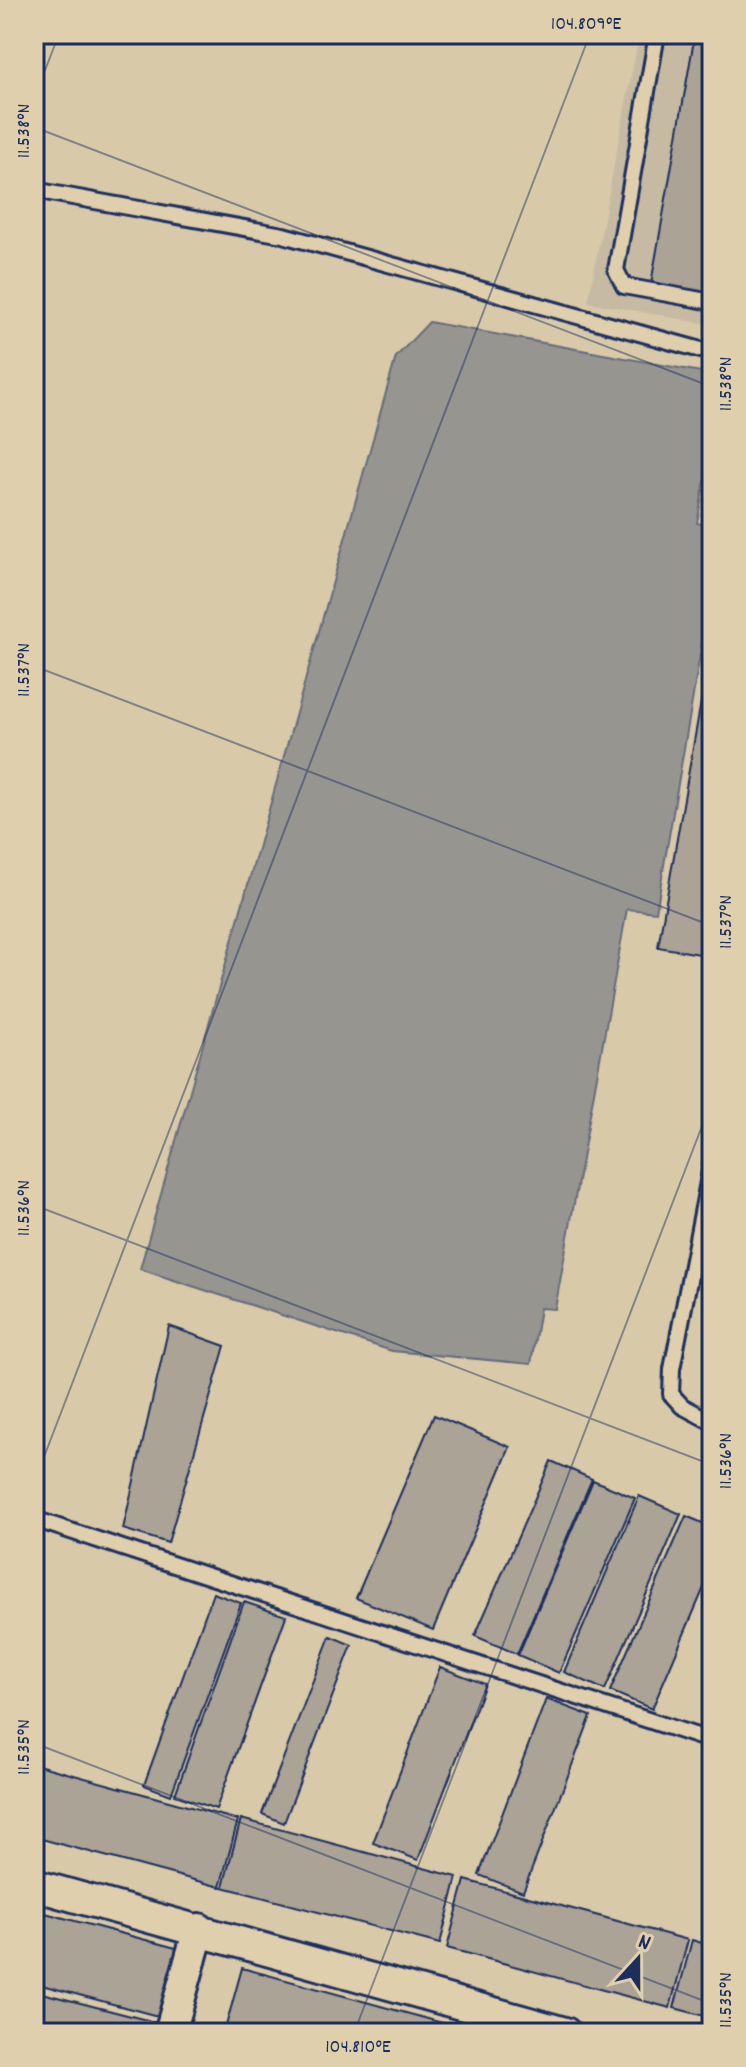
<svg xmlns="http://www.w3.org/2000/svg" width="746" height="2067" font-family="Dekko,sans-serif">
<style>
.built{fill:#c6bba2}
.water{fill:#979590;stroke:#656c7c;stroke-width:2}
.building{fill:#aaa396;stroke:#1b2f5e;stroke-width:2}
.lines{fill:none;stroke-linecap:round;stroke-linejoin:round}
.service-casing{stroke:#1b2f5e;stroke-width:20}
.minor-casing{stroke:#1b2f5e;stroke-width:36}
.service{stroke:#e0cfac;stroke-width:14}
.minor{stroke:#e0cfac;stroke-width:30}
.ticks{fill:none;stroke:#1b2f5e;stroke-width:2;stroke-opacity:0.45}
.neatline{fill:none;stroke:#1b2f5e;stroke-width:3}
.ticks-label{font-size:20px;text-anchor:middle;fill:#1b2f5e}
</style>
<rect width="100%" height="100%" fill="#d8c9a9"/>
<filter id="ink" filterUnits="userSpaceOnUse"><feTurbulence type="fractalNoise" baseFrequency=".0125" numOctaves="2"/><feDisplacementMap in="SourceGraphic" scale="16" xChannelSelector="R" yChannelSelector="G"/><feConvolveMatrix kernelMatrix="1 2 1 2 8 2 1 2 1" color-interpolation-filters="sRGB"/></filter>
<g filter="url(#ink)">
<path class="built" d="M639 34H712V325L588 302Z"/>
<path class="water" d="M429 322 712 374V443L697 523 712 526V585L656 912 627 909 555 1309 540 1308 531 1364 392 1351 140 1269 396 357Z"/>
<path class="building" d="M695 34H712V295L651 284Z
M712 639V956L658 947Z
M169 1326 225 1346 168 1543 123 1529Z
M434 1415 510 1447 433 1630 356 1598Z
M551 1461 592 1479 517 1654 475 1636Z
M593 1480 635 1498 559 1673 518 1655Z
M639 1496 681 1514 605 1690 564 1672Z
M686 1516 712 1527V1569L652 1709 610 1691Z
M213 1593 241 1603 171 1795 144 1785Z
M244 1602 286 1616 216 1809 175 1795Z
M330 1636 352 1645 284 1823 262 1814Z
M440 1667 485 1684 418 1860 373 1843Z
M546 1699 591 1716 523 1892 479 1875Z
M34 1764 238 1820 220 1887 34 1837Z
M241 1819 457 1877 440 1944 223 1887Z
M465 1880 688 1940 670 2008 447 1948Z
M34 1910 187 1951 169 2019 34 1983Z
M692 1940 712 1946V2018L674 2008Z
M242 1968 468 2030V2033H224Z
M34 1991 166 2025 164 2033H34Z"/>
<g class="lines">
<g class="service-casing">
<path id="service" d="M657 34 616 270 624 286 712 302
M34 190 283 235 712 353
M712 1161 672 1369 671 1394 682 1406 712 1422
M34 1519 712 1741"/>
</g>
<g class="minor-casing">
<path id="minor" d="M34 1885 565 2033
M170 2033 199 1929"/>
</g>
<use href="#service" class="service"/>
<use href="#minor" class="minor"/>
</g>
</g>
<path class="ticks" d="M34 99 59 34M34 127 712 387M34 666 712 926M34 1205 712 1465M34 1483 590 34M34 1743 712 2004M354 2033 712 1100"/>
<rect width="746" height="2067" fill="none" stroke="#e0cfac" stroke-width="88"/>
<g transform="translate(638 1959) rotate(21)" stroke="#e0cfac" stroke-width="6" paint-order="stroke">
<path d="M0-6L14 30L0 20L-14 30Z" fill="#1b2f5e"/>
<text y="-12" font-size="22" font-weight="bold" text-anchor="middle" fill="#1b2f5e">N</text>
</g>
<rect x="44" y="44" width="658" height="1979" class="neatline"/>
<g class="ticks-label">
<text x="586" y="29">104.809°E</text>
<text transform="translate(22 131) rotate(-90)" y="7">11.538°N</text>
<text transform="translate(724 384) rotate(-90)" y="7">11.538°N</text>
<text transform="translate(22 670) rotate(-90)" y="7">11.537°N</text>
<text transform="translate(724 922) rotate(-90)" y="7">11.537°N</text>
<text transform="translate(22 1208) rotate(-90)" y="7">11.536°N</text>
<text transform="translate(724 1461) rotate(-90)" y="7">11.536°N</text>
<text transform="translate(22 1747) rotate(-90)" y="7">11.535°N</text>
<text transform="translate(724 2000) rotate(-90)" y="7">11.535°N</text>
<text x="358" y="2052">104.810°E</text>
</g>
</svg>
